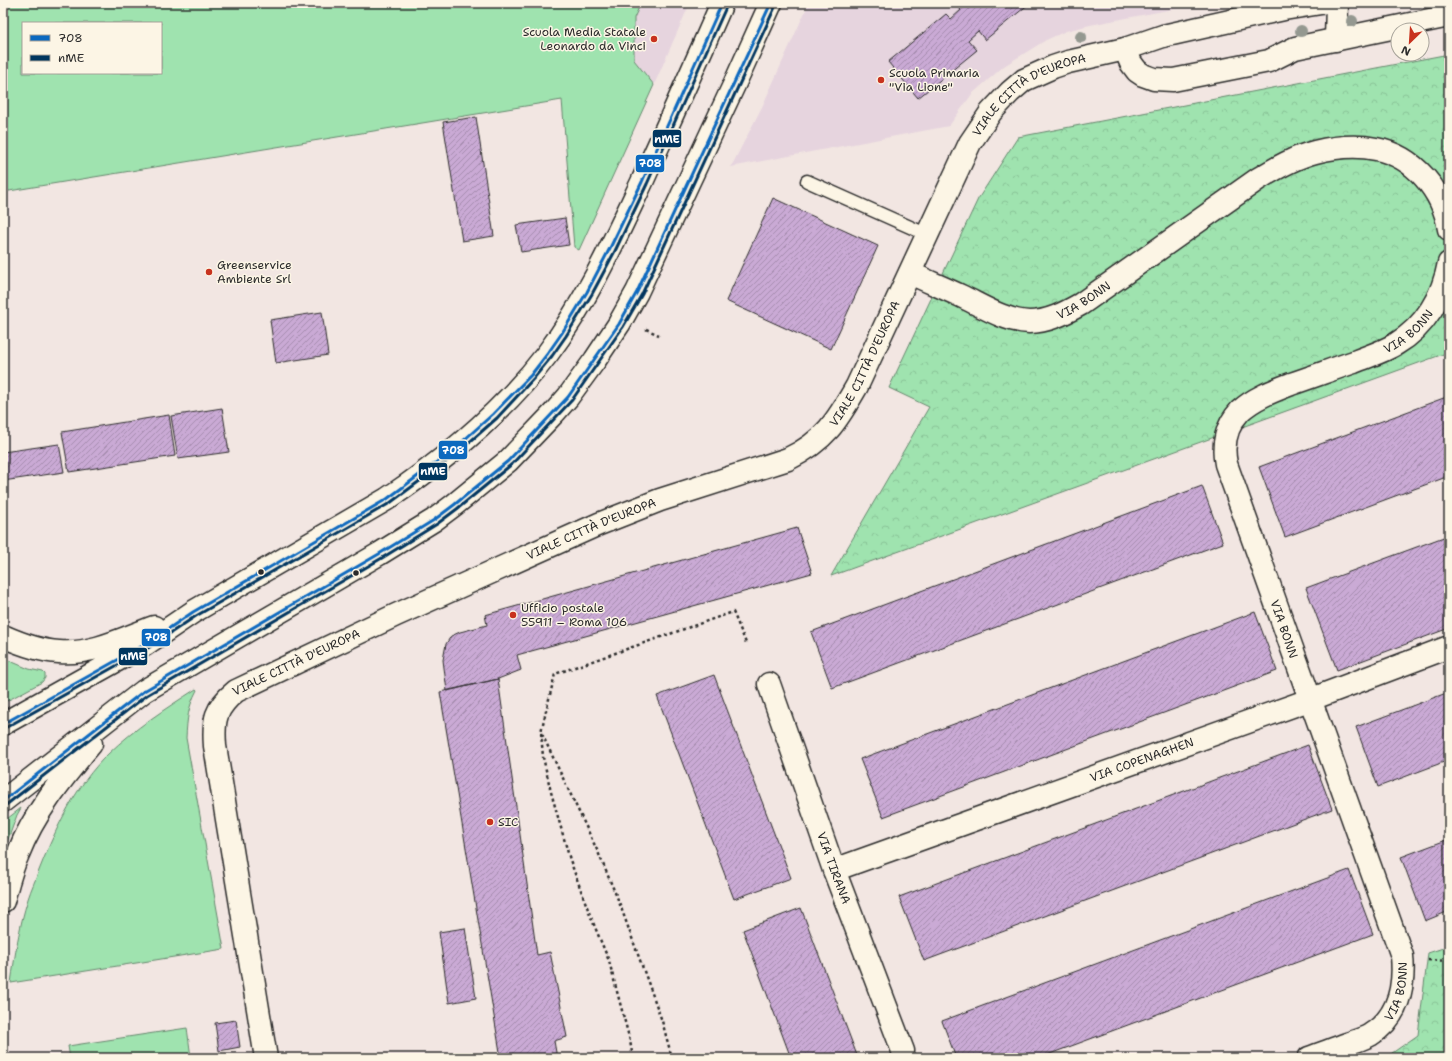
<svg xmlns="http://www.w3.org/2000/svg" width="1452" height="1061" font-family="'Shantell Sans',sans-serif">
<style>
.built{fill:#e6d4de}
.green{fill:#9fe3af;stroke:#65876d;fill-rule:evenodd}
.forest{fill:url(#forest-crowns);stroke:#65876d}
.building{fill:url(#building-hatch);stroke:#2b2b2b}
.lines{fill:none;stroke-linecap:round;stroke-linejoin:round}
.service-casing{stroke:#2b2b2b;stroke-width:15}
.minor-casing{stroke:#2b2b2b;stroke-width:25}
.tertiary-casing{stroke:#2b2b2b;stroke-width:25}
.path{stroke:#2b2b2b;stroke-width:2.5;stroke-dasharray:3 3;stroke-linecap:butt}
.service{stroke:#fcf5e5;stroke-width:12}
.minor{stroke:#fcf5e5;stroke-width:22}
.tertiary{stroke:#fcf5e5;stroke-width:22}
.bus-1-casing{stroke:#fcf5e5;stroke-width:6}
.bus-2-casing{stroke:#fcf5e5;stroke-width:6}
.bus-1{stroke:#0c69bf;stroke-width:3}
.bus-2{stroke:#00365f;stroke-width:3}
.tree{fill:#949890}
.poi-dot{fill:#c8321e;stroke:#fcf5e5;stroke-width:1.5}
.bus-dot{fill:#2b2b2b;stroke:#fcf5e5;stroke-width:1.5}
.labels{text-anchor:middle;dominant-baseline:central;stroke-width:3;stroke-linejoin:round;paint-order:stroke}
.poi-label{font-size:12px;fill:#2b2b2b;stroke:#fcf5e5;text-anchor:start}
.street-label{font-size:12px;fill:#2b2b2b;stroke:#fcf5e5}
.line-badge{stroke:#fcf5e5;stroke-width:1.5}
.badge-label{font-size:11px;text-anchor:middle;font-weight:bold;fill:#fff}
</style>
<defs>
<pattern id="forest-crowns" width="20" height="18" patternUnits="userSpaceOnUse"><rect width="20" height="18" fill="#9fe3af"/><path d="M2 6a3 3 0 1 1 6 0M12 15a3 3 0 1 1 6 0" fill="none" stroke="#89c397"/></pattern>
<pattern id="building-hatch" width="6" height="6" patternUnits="userSpaceOnUse"><rect width="6" height="6" fill="#caaad5"/><path d="M-1 1l2-2M0 6l6-6M5 7l2-2" fill="none" stroke="#a48bad"/></pattern>
</defs>
<rect width="100%" height="100%" fill="#f2e6e2"/>
<filter id="ink" filterUnits="userSpaceOnUse"><feTurbulence type="fractalNoise" baseFrequency=".025" numOctaves="2"/><feDisplacementMap in="SourceGraphic" scale="8" xChannelSelector="R" yChannelSelector="G"/><feConvolveMatrix kernelMatrix="1 2 1 2 8 2 1 2 1" color-interpolation-filters="sRGB"/></filter>
<g filter="url(#ink)">
<path class="built" d="M641 3H690L654 85 634 60V18Z
M809 3H1205L1090 25 1066 31 1046 40 1004 66 972 94 949 126 731 167 762 107Z"/>
<path class="green" d="M3 3H641L634 18V60L654 85 579 250 574 247 562 100 3 192ZM23 23H161V73H23Z
M3 658 29 669 43 672 45 674V678L42 682 3 703Z
M196 689 197 690C188 707 187 719 186 738L224 949 11 983C15 955 19 927 28 899 31 889 36 879 40 868 56 828 76 785 108 754 135 728 165 709 196 689Z
M21 808 17 815 3 853V822Z
M187 1028 191 1057 182 1058H70L68 1046Z"/>
<path class="forest" d="M1449 54V352L831 576 929 407 889 388 978 199 1018 137Z
M1449 946V1058H1385L1418 1035 1428 953Z"/>
<path class="building" d="M958 3H1030L985 40 978 31 968 40 977 50 918 98 888 62 946 14 951 19 961 10 956 5Z
M476 117 494 236 462 241 443 122Z
M773 198 878 246 831 349 726 301Z
M565 218 569 245 521 252 516 225Z
M322 312 328 355 276 363 270 320Z
M1449 396V476L1285 537 1259 467Z
M222 408 229 452 178 459 171 416Z
M169 415 175 456 69 472 62 432Z
M59 444 64 472 3 481V452Z
M1202 486 1223 543 832 688 811 632Z
M797 528 812 573 517 655 521 670 498 679 447 691 443 660 446 644 451 636 460 632 487 625 485 615Z
M1449 535V628L1337 670 1306 588Z
M1255 612 1277 671 883 817 860 759Z
M714 675 791 878 734 899 657 696Z
M498 679 537 955 550 952 567 1037 554 1041 557 1058H501L440 692Z
M1449 692V760L1378 787 1356 727Z
M1308 745 1332 809 924 961 899 897Z
M1449 839V911L1425 921 1401 857Z
M1349 870 1373 934 1039 1058H956L942 1021Z
M801 908 858 1058H791L743 930Z
M465 928 476 998 449 1003 439 932Z
M236 1020 240 1047 219 1051 215 1023Z"/>
<g class="lines">
<g class="service-casing">
<path id="service" d="M807 181 928 235"/>
</g>
<g class="minor-casing">
<g id="minor">
<path d="M1336 40 1337 3"/>
<path d="M1125 49 1131 63 1137 71 1143 75 1154 79 1173 80 1269 61 1295 48 1449 16"/>
<path id="s1" d="M910 273C927 281 944 288 961 296 982 306 1005 321 1029 322 1048 322 1065 313 1081 304L1258 179C1276 168 1295 157 1315 152 1335 147 1356 145 1376 149 1414 156 1443 191 1449 229"/>
<path id="s2" d="M769 684 834 870 903 1051"/>
<path id="s3" d="M834 870 1309 700 1449 647"/>
<path id="s4" d="M266 1058 215 746C213 720 215 708 236 691L396 615 599 524 660 500 788 459C825 441 837 421 857 386L970 143 991 112 1010 92 1024 80 1053 67 1068 62 1125 49 1163 36 1284 9 1321 3"/>
<path id="s5" d="M1309 1058C1322 1053 1334 1049 1347 1044 1355 1041 1363 1039 1370 1035 1398 1018 1405 987 1402 956L1226 464C1222 445 1226 426 1240 411 1254 398 1273 391 1291 384 1312 377 1333 369 1354 362 1368 356 1383 352 1396 344 1425 327 1443 296 1449 263"/>
</g>
</g>
<g class="tertiary-casing">
<path id="tertiary" d="M3 636C21 644 40 651 59 652 92 655 124 638 154 627
M3 724 146 644 193 612 387 499C448 458 503 412 548 353 587 301 614 241 642 182 669 122 696 63 722 3
M3 801 144 691 379 554 434 520 454 505 508 461 554 413 568 397 595 360 619 324 637 292 734 85 771 3
M3 901C7 886 11 869 18 854 34 813 63 777 91 744"/>
</g>
<path class="path" d="M646 329 659 335
M542 734 598 852 619 902 662 1021 672 1058
M1428 960 1449 961
M943 1053 944 1058
M633 1058 630 1041 609 961 590 915 570 860 551 792 543 757 541 732 555 674 733 612 746 643"/>
<use href="#service" class="service"/>
<use href="#minor" class="minor"/>
<use href="#tertiary" class="tertiary"/>
<g class="bus-1-casing">
<path id="bus-1" d="M3 724 146 644 193 612 387 499 453 450 493 414 531 375 548 353 562 333 587 292 610 248 642 182 722 3
M3 801 144 691 379 554 434 520 454 505 508 461 568 397 619 324 637 292 771 3"/>
</g>
<g class="bus-2-casing">
<path id="bus-2" d="M5 728 148 648 196 616 390 503 456 454 497 418 534 378 552 356 566 336 592 294 615 251 647 184 727 5
M6 805 147 695 382 558 437 524 457 509 512 464 572 400 623 327 642 294 776 5"/>
</g>
<use href="#bus-1" class="bus-1"/>
<use href="#bus-2" class="bus-2"/>
</g>
<g class="tree">
<circle cx="1352" cy="21" r="6"/>
<circle cx="1301" cy="31" r="6"/>
<circle cx="1081" cy="37" r="6"/>
</g>
</g>
<g class="poi-dot">
<circle cx="654" cy="39" r="4"/>
<circle cx="881" cy="80" r="4"/>
<circle cx="209" cy="272" r="4"/>
<circle cx="513" cy="615" r="4"/>
<circle cx="490" cy="822" r="4"/>
</g>
<g class="bus-dot">
<circle cx="261" cy="572" r="3.5"/>
<circle cx="356" cy="573" r="3.5"/>
</g>
<g class="labels">
<g class="poi-label">
<text x="646" y="32" text-anchor="end">Scuola Media Statale<tspan x="646" dy="14">Leonardo da Vinci</tspan></text>
<text x="889" y="73">Scuola Primaria<tspan x="889" dy="14">"Via Lione"</tspan></text>
<text x="217" y="265">Greenservice<tspan x="217" dy="14">Ambiente Srl</tspan></text>
<text x="521" y="608">Ufficio postale<tspan x="521" dy="14">55911 – Roma 106</tspan></text>
<text x="498" y="822">SIC</text>
</g>
<g class="street-label">
<text stroke="none"><textPath href="#s4" startOffset="1428">VIALE CITTÀ D'EUROPA</textPath></text>
<text stroke="none"><textPath href="#s1" startOffset="189">VIA BONN</textPath></text>
<text stroke="none"><textPath href="#s5" startOffset="923">VIA BONN</textPath></text>
<text stroke="none"><textPath href="#s4" startOffset="1104">VIALE CITTÀ D'EUROPA</textPath></text>
<text stroke="none"><textPath href="#s4" startOffset="769">VIALE CITTÀ D'EUROPA</textPath></text>
<text transform="translate(1284 629) rotate(71)">VIA BONN</text>
<text stroke="none"><textPath href="#s4" startOffset="445">VIALE CITTÀ D'EUROPA</textPath></text>
<text stroke="none"><textPath href="#s3" startOffset="327">VIA COPENAGHEN</textPath></text>
<text stroke="none"><textPath href="#s2" startOffset="195">VIA TIRANA</textPath></text>
<text stroke="none"><textPath href="#s5" startOffset="119">VIA BONN</textPath></text>
</g>
</g>
<g class="line-badge">
<rect x="652" y="129" width="30" height="19" rx="4" fill="#00365f"/>
<rect x="635" y="154" width="30" height="19" rx="4" fill="#0c69bf"/>
<rect x="438" y="440" width="30" height="20" rx="4" fill="#0c69bf"/>
<rect x="418" y="462" width="30" height="19" rx="4" fill="#00365f"/>
<rect x="141" y="628" width="30" height="19" rx="4" fill="#0c69bf"/>
<rect x="118" y="647" width="30" height="19" rx="4" fill="#00365f"/>
</g>
<g class="badge-label">
<text x="667" y="143">nME</text>
<text x="650" y="167">708</text>
<text x="453" y="454">708</text>
<text x="433" y="475">nME</text>
<text x="156" y="641">708</text>
<text x="133" y="660">nME</text>
</g>
<rect width="1452" height="1061" fill="none" stroke="#fcf5e5" stroke-width="16"/>
<rect x="8" y="8" width="1436" height="1045" fill="none" stroke="#2b2b2b" stroke-width="1.5" filter="url(#ink)"/>
<rect x="22" y="22" width="140" height="52" fill="#fcf5e5" stroke="#a8a49b"/>
<rect x="30" y="35" width="20" height="6" fill="#0c69bf" stroke="#a8a49b"/>
<text x="58" y="42" font-size="12" fill="#2b2b2b">708</text>
<rect x="30" y="55" width="20" height="6" fill="#00365f" stroke="#a8a49b"/>
<text x="58" y="62" font-size="12" fill="#2b2b2b">nME</text>
<g transform="translate(1410 42) rotate(205)"><circle r="19" fill="#fcf5e5" stroke="#a8a49b"/>
<path d="M0-3L7 15L0 10L-7 15Z" fill="#c8321e"/>
<text y="-6" font-size="11" font-weight="bold" text-anchor="middle" fill="#2b2b2b">N</text>
</g>
</svg>
